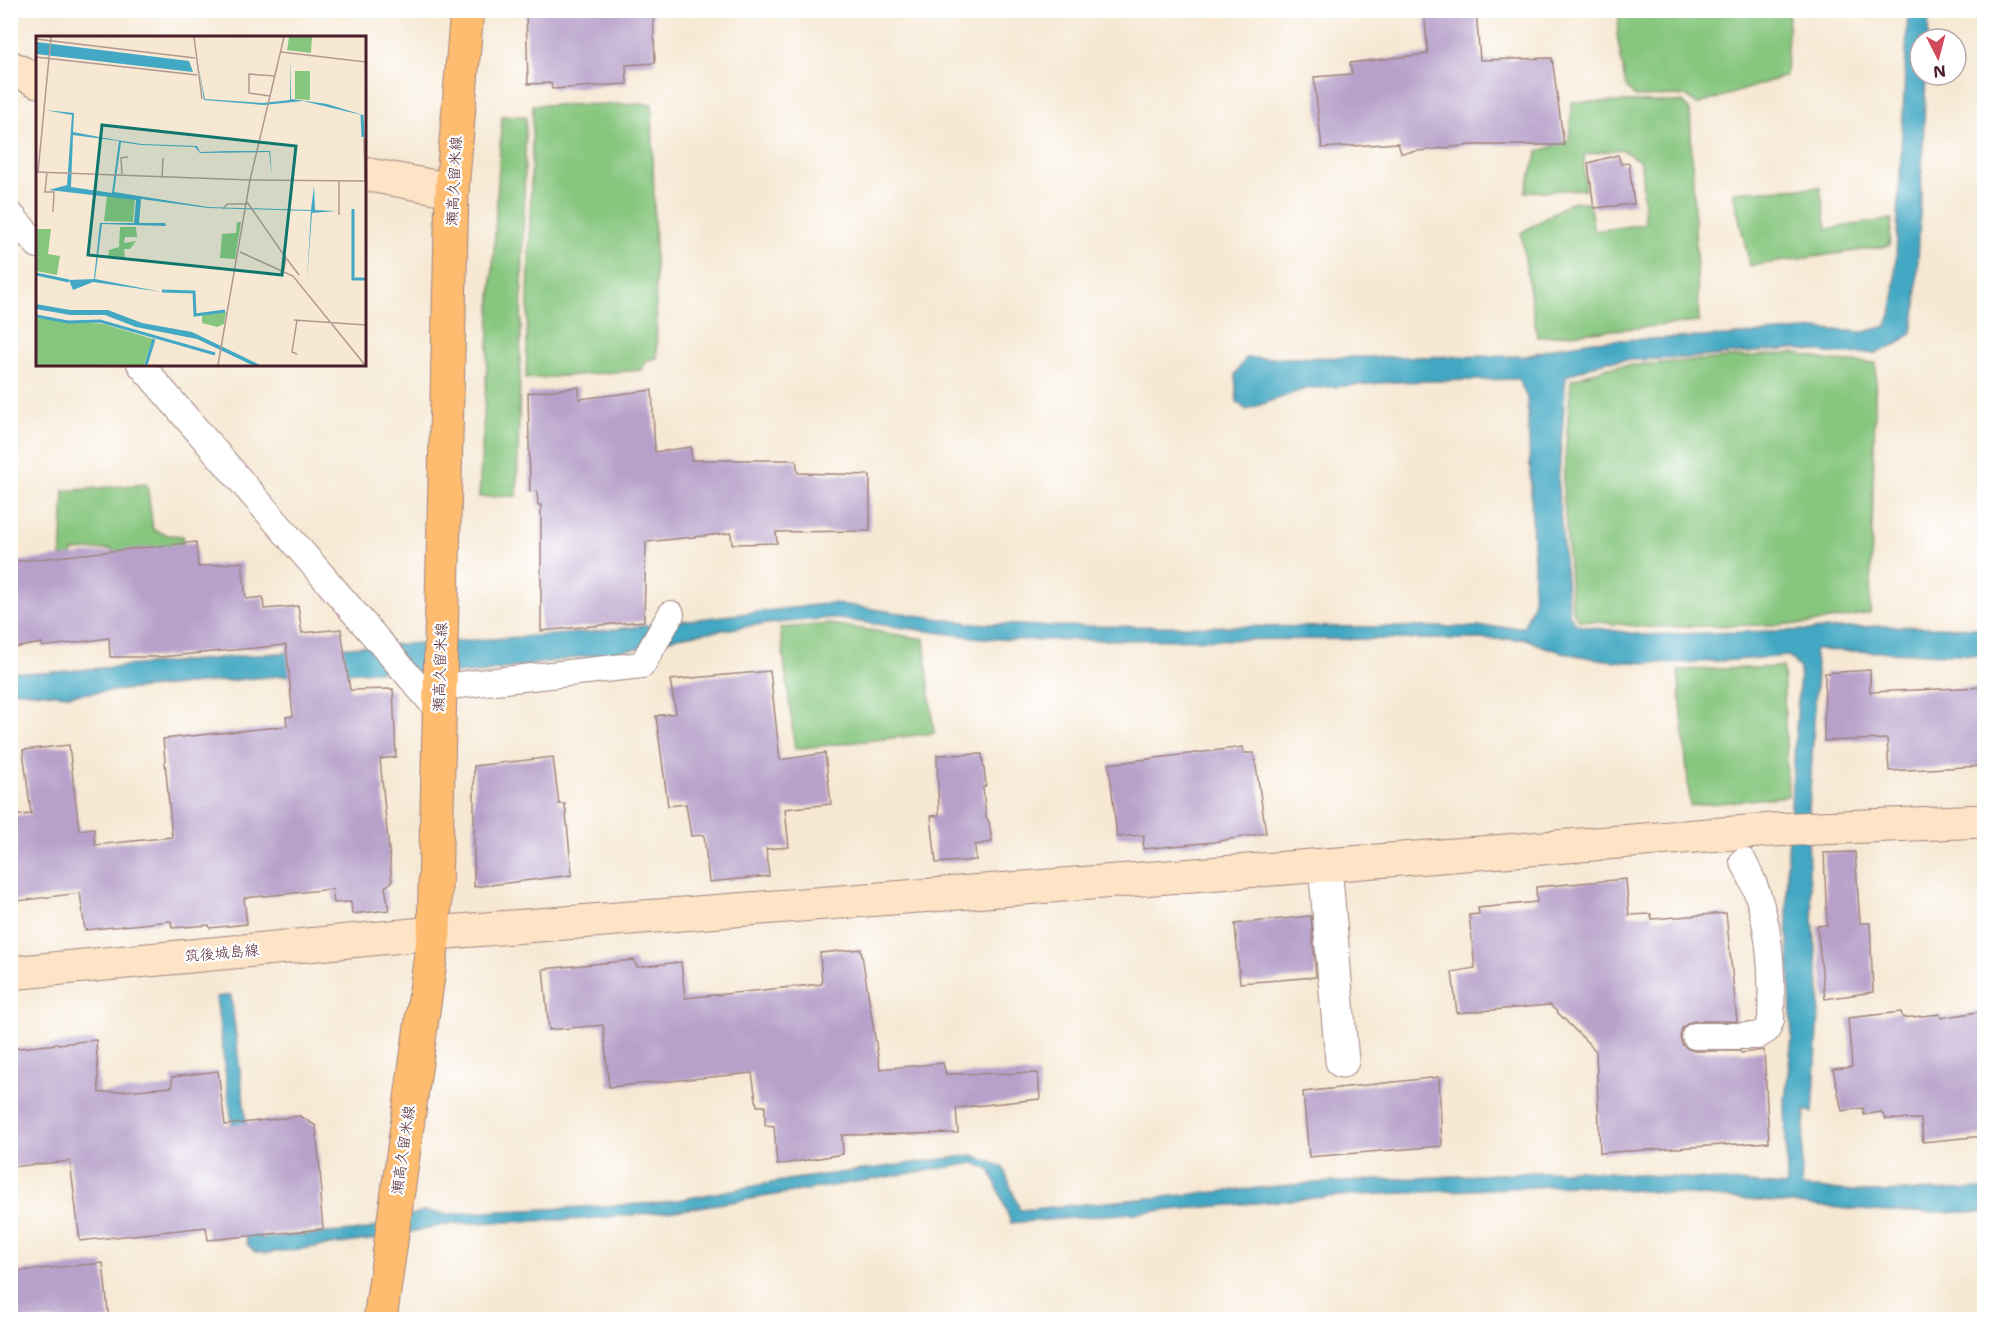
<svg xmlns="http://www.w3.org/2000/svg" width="1995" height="1330" font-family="'Shantell Sans','Klee One',sans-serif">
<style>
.green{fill:#86c67e;stroke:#687254;stroke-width:1.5}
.water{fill:#43a8c3;stroke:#466477;stroke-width:1.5}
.building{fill:#b7a1ca}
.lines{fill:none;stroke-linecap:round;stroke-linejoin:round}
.lane-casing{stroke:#a0847f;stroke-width:28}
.street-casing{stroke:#a0847f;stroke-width:35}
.secondary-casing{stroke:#a0847f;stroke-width:35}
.primary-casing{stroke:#a0847f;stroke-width:35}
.lane{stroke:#fff;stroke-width:26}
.street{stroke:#fff;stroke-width:33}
.secondary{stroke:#fee4c6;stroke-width:33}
.primary{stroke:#fdbc70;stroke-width:33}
.labels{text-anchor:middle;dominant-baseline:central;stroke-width:4.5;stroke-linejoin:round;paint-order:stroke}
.street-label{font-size:15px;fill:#4a1f2b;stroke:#fff}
.inset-river{fill:none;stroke:#43a8c3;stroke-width:3}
.inset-road{fill:none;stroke:#b19890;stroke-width:1.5}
.view{fill:#0f766e;fill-opacity:0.15;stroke:#0f766e;stroke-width:3}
.inset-edge{fill:none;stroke:#4a1f2b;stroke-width:3}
</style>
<rect width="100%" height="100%" fill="#fff"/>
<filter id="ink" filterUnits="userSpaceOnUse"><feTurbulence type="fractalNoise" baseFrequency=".0167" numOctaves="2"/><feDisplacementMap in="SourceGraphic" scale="12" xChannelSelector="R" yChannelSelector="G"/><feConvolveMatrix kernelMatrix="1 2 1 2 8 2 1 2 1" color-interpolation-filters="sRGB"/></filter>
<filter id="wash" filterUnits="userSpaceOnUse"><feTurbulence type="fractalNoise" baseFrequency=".008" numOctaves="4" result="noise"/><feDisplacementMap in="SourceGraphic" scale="24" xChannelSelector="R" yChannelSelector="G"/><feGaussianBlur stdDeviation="1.35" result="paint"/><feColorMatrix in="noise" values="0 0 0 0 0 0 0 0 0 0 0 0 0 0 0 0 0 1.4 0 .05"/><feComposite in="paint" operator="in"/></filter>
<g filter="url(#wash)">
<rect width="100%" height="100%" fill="#f6e8d3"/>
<path class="green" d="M1620 11H1789L1786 76 1697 105 1686 96 1635 97 1626 87 1617 35Z
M1572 102H1683L1690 111 1699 322 1537 337 1521 233 1571 202H1589L1594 231 1645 224 1641 162 1621 149 1584 155 1585 189 1525 192 1538 152 1569 140Z
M652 104 657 358 647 360 642 370 526 379 533 105Z
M502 116H526L517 496 479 497Z
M1820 187 1827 229 1892 219 1889 246 1750 266 1733 192Z
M1794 353 1831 361 1876 363 1870 613 1806 624 1647 627 1579 620 1572 610 1563 486 1571 380 1608 367Z
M147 484 153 530 168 535 183 536V556L115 555 112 549 73 551 72 558 61 560 64 491Z
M830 624 924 639 934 733 795 749 780 628Z
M1783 667 1788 796 1690 806 1678 670Z"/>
<path class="water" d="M1908 11H1929L1928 39H1920V75H1926L1916 309 1912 332 1899 343 1877 353 1838 354 1793 349 1686 358 1606 361 1566 376 1558 488 1569 614 1577 625 1644 635 1809 630 1879 626 1984 628V655L1814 650 1817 671 1808 827 1809 873 1820 997 1813 1113 1805 1110 1801 1187 1867 1192 1984 1189V1212H1885L1574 1185 1340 1196 1011 1223 991 1171 975 1163 675 1211 585 1219 448 1224 378 1239 268 1253 255 1252 247 1244 216 997 231 995 260 1238 365 1230 425 1211 446 1214 661 1203 787 1180 973 1155 1003 1167 1020 1210 1313 1183 1580 1170 1787 1186 1785 1101 1792 1037 1787 916V865L1800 669 1789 656C1711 662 1598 674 1526 639L1011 640 972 637 831 618 756 625 678 637 638 648 478 673 376 671 280 676 67 695 11 690V672L43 673 348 647 478 640 590 632 832 603 970 623 1042 626 1523 627 1533 605 1534 565 1527 398 1518 379 1394 382 1305 389 1246 410 1237 402 1235 374 1246 358 1526 356 1557 347 1593 341 1726 336 1818 329 1864 332 1886 326 1891 315 1894 297Z"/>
<g id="blocks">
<path class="building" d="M526 10H653L655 63 626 65 627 84 552 89 551 83 528 84Z
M1424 10H1476L1480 60 1552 58 1564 145H1471L1401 153 1398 143 1322 148 1314 77 1352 74 1350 63 1428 54Z
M1618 155 1621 164 1629 163 1634 204 1594 208 1588 163Z
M579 387V399L652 390 655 452 691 447V460H796L798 473 870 475V531L776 532 777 543 732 544 731 533 646 542 644 621 541 631V505H538L537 491 530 492 528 393Z
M196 542 198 567 242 562 246 599 263 597 264 609 298 606 302 633 341 629 350 690 393 689 396 757 380 759 392 882 385 887 389 910 352 914 351 902 334 903 332 889 244 898 247 924 210 928 209 925 172 928 171 921 85 930 80 893 10 902V816L31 814 23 750 69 745 79 830 94 828 95 845 172 837 163 739 287 726 286 717 293 716 286 645 160 657H110L109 638 42 647V643L13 648 12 634H10V562Z
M1870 670V692L1984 687V766L1889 771 1887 739 1824 741 1825 673Z
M770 671 780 760 825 753 831 804 785 809 789 847 766 849 769 876 709 882 704 835 691 836 686 804 668 806 656 716 676 713 670 680Z
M1243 747 1244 753H1254L1266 833 1214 842 1143 849 1144 835 1117 837 1109 764Z
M982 754 986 785 983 788 986 817 989 822 992 842 975 845 976 860 936 863 931 816 939 815 937 755Z
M553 757 559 804H565L572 875 474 887V766Z
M1855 852 1860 923H1870L1873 992 1825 999 1817 926 1827 925 1824 853Z
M1626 879 1629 915 1651 914 1652 919 1726 913 1737 1021H1695L1688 1023 1682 1029 1680 1037 1682 1044 1688 1049 1694 1051H1740L1741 1053 1764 1050 1769 1142 1600 1153 1596 1051 1550 1005 1457 1013 1452 972 1475 968 1469 915 1479 914 1478 908 1537 902 1536 887Z
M1311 916 1316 977 1240 983 1235 924Z
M861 949 880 1069 943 1063 946 1074 1038 1073 1040 1099 956 1108 958 1133 842 1135 843 1154 777 1165 774 1126 765 1125V1106H757L752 1073 609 1087 603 1025 549 1030 543 969 634 960 637 967 681 962 685 998 822 984 820 953Z
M1984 1011V1136L1923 1142 1921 1119H1886L1881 1112 1864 1115 1863 1108 1842 1111 1833 1069 1852 1067 1848 1018 1901 1012 1903 1018 1940 1014 1941 1018Z
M96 1040 99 1093 172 1087V1077L218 1071 225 1125 300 1116 316 1126 322 1194 320 1196 323 1229 208 1240 206 1227 80 1241 70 1161 10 1167V1049Z
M1439 1077 1442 1146 1309 1157 1303 1092Z
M103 1263 109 1320H10V1272Z"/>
</g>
</g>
<g filter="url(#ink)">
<use href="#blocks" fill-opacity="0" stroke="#a0847f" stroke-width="1.5"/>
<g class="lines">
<g class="lane-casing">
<path id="lane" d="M10 214 38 245
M140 364 439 711
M441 687 642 665 671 614
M1695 1036H1757L1767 1030 1771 1020C1773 966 1770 910 1743 861"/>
</g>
<g class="street-casing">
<path id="street" d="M1325 865 1342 1061"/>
</g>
<g class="secondary-casing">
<path id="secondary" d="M10 67 38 81
M364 174 452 190
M10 973 434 933 1325 865 1772 830 1984 821"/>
</g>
<g class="primary-casing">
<path id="primary" d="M380 1320 434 933 452 190 467 10"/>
</g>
<use href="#lane" class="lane"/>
<use href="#street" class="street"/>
<use href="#secondary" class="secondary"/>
<use href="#primary" class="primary"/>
</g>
</g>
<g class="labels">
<g class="street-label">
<text transform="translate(454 181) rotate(-87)">瀬高久留米線</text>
<text transform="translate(440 667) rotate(-88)">瀬高久留米線</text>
<text transform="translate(222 953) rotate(-5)">筑後城島線</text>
<text transform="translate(403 1150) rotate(-82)">瀬高久留米線</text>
</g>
</g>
<g transform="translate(36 36)">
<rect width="330" height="330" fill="#f6e8d3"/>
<path d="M253 1H276L275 17 251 14ZM259 35H274V64L259 63ZM71 160 99 163 97 186 68 185ZM201 186H205L199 223 184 222 186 198 200 197ZM84 191H100L101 201H89L88 207 100 205 94 213H88L89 223 72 222 73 214 83 211ZM0 193H15L12 218 24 220 21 239 0 235ZM190 276 188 288 181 291 166 287V278ZM0 282 68 288 117 303 108 329H0Z" fill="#86c67e"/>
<path d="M0 6 153 25 157 36 0 18ZM255 21V63L291 68 330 80 267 65 228 69 168 64 163 33 169 63 226 67 254 64ZM9 74 38 77 37 96 63 101 105 108 161 110 164 116 193 115H234L236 140 233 116 164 117 159 111 105 109 85 106 78 156 172 171 275 174 278 150 279 174 300 175 276 177 271 244 275 175 172 172 105 163 103 187H129L130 190 66 188 59 243 126 256 57 246 37 254 33 244 58 243 64 187H98L100 164 13 154 31 149 36 79ZM37 99 83 105 76 157 35 151ZM0 268 34 274H72L106 287 156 296 224 329H216L161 303 100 291 69 279H34L0 273Z" fill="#43a8c3" fill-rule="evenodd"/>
<path class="inset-river" d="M326 79 327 101M317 173V243H330M0 238 33 245M126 255 158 256 159 279 189 275M0 280 32 286 64 285 179 318M110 329 118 303"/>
<path class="inset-road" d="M158 1 166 63M0 3 159 22M245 16 330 26M0 21 161 39M234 60 213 57V38L239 40M328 102 329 145M0 136 214 144M2 136 15 1M11 136 9 156H18L17 176M86 138 85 122 92 121M126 142 127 122M214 144 330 145M303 145V179M211 166 250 222 248 234M187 173 191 168H211M204 216 257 240 329 329M251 223 263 239M258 284 330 289M261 284 256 316 261 318M182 329 214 144 248 1"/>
<path class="view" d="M66 89 260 110 246 239 52 219Z"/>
<rect width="330" height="330" class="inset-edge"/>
</g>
<rect width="1995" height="1330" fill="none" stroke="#fff" stroke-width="36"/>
<g transform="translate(1938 57) rotate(174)"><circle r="28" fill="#ffffff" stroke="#b7a5aa" stroke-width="1.5"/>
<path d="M0-4.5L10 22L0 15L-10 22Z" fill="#d1495b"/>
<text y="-9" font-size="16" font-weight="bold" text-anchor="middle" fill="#4a1f2b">N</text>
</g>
</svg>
